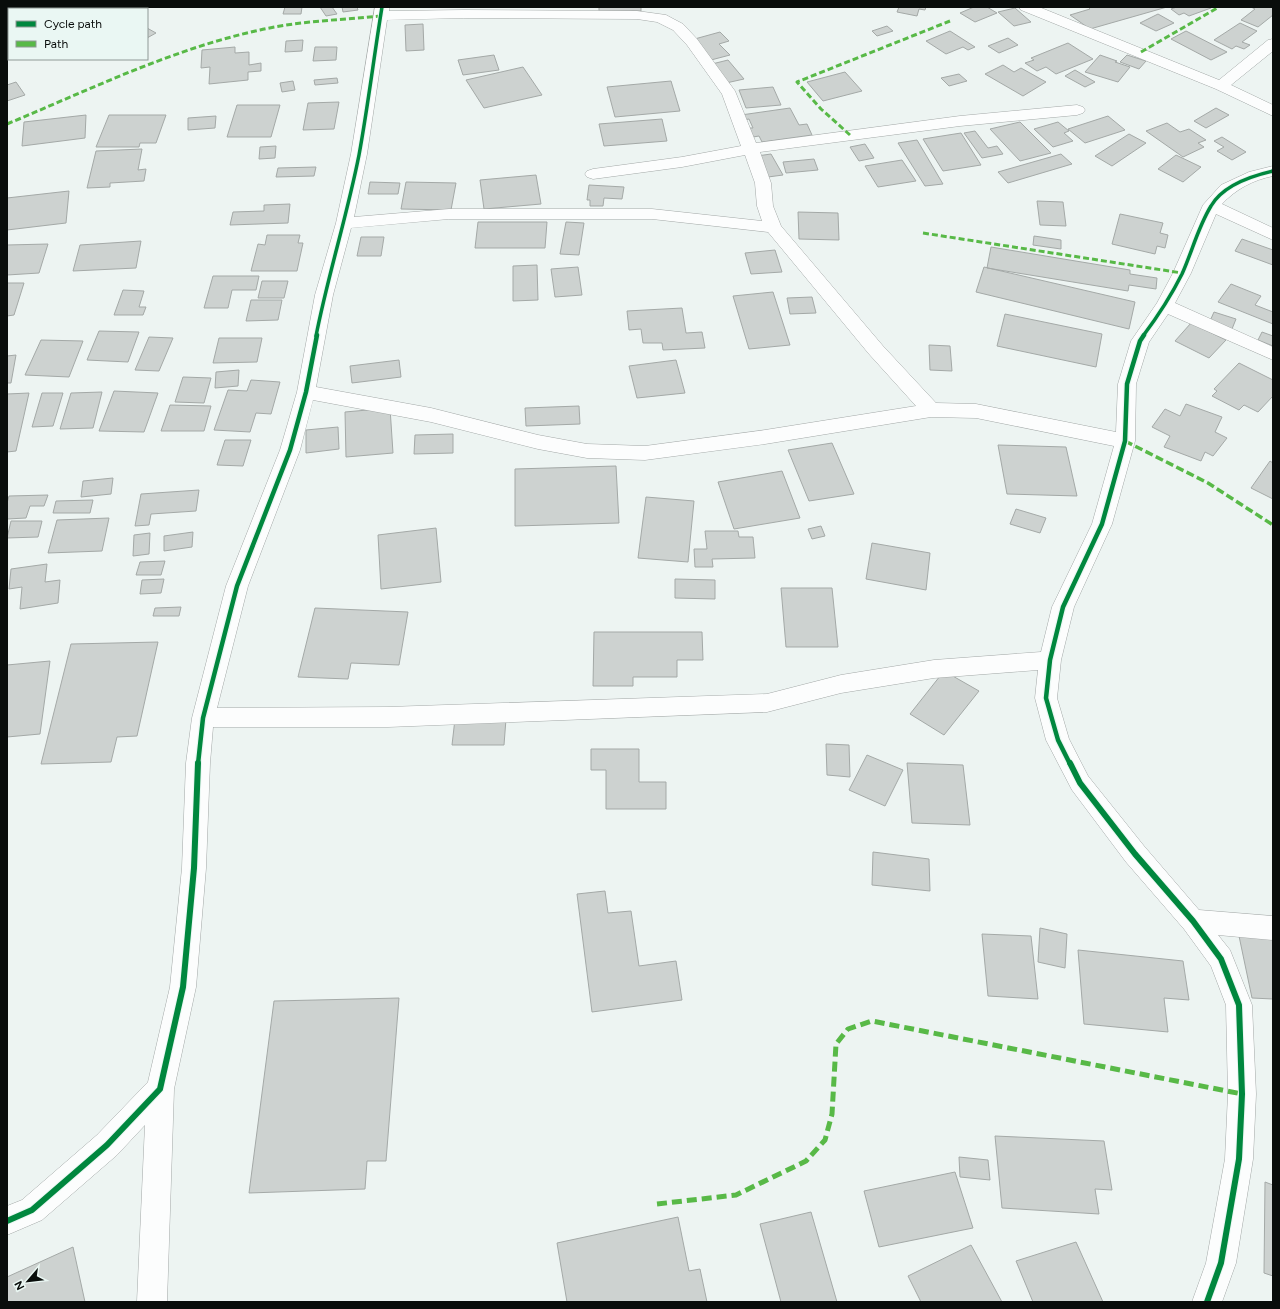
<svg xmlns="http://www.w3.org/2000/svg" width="1280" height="1309" font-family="Figtree,sans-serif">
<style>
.building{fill:#cdd2d0;stroke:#a4a9a7}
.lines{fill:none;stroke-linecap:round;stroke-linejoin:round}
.minor-casing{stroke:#a3a8a7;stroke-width:1}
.minor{fill:#fcfdfd;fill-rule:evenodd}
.quiet-far2{stroke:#58b947;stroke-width:3;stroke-dasharray:6 3;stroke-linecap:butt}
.quiet-far1{stroke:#58b947;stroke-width:3.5;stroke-dasharray:8 3.5;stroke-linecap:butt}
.quiet{stroke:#58b947;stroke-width:5;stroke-dasharray:10 5;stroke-linecap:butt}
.cycleway-far2-casing{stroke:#eaf7f3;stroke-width:5.5}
.cycleway-far1-casing{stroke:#eaf7f3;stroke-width:7}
.cycleway-casing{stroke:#eaf7f3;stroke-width:8}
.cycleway-far2{stroke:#00873e;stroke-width:3.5}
.cycleway-far1{stroke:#00873e;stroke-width:4.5}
.cycleway{stroke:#00873e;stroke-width:6}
</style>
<rect width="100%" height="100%" fill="#edf4f2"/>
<path class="building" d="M285 7H302L301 14H283Z
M320 7H332L337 14 326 16Z
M342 7H357L358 10 343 12Z
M599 7H641V11H599Z
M899 7H926L925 10 919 9 917 16 897 12Z
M974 7H987L997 13 975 22 960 13Z
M1088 7H1167L1090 29 1070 15 1090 9Z
M1177 7H1208L1211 8 1189 16 1184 13 1179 15 1171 9Z
M1251 7H1273V15L1258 27 1241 20 1255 9Z
M1015 8 1031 22 1014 26 998 12Z
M1158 14 1174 23 1156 31 1140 23Z
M1240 23 1257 31 1242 42 1250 45 1244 49 1236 46 1232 49 1214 40Z
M423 24 424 50 406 51 405 25Z
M887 26 893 31 877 36 872 31Z
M147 28 156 33 147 38Z
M950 31 975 47 968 50 963 47 946 54 926 41Z
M1186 31 1227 52 1211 60 1171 39Z
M720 32 729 41 719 44 730 55 711 60 691 40Z
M1008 38 1018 45 999 53 988 46Z
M303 40 302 51 285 52 286 41Z
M1068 43 1093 59 1056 74 1046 67 1037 71 1025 63 1034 60 1031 58Z
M235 47V53L249 52V65L261 63V71L248 72V80L209 84 210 67 201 68 202 50Z
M315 47H337L336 60 313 61Z
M494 55 499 70 463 75 458 60Z
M1100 55 1117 61 1115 62 1130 67 1118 82 1085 72Z
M1127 55 1146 61 1139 69 1120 62Z
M728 60 744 79 726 83 712 64Z
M1003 65 1014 72 1021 68 1046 82 1023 96 985 74Z
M523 67 542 95 484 108 466 80Z
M1075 70 1095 82 1085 87 1065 76Z
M845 72 862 91 823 101 807 82Z
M959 74 967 81 949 86 941 78Z
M337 78 338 83 315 85 314 80Z
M293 81 295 90 282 92 280 83Z
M671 81 680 111 615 117 607 87Z
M16 82 25 95 7 101V85Z
M773 87 781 105 746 108 739 90Z
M339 102 334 129 303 130 308 103Z
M237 105H280L271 137H227Z
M790 108 799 125 807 124 812 135 762 142 759 136 753 137 749 128H753L749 119 744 120 741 115Z
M1216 108 1229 115 1206 128 1194 121Z
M86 115 85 138 22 146 24 122Z
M109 115H166L156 143H140L139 147H96Z
M216 116 215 128 188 130V118Z
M1108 116 1125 130 1085 143 1068 129Z
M662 119 667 141 604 146 599 124Z
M1020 122 1051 153 1020 161 990 129Z
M1058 122 1069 131 1064 133 1073 141 1053 147 1034 129Z
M1167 123 1180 132 1189 129 1206 140 1198 143 1204 147 1183 157 1146 131Z
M975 131 988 148 997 146 1003 154 982 158 964 133Z
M961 133 981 165 943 171 923 139Z
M1129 134 1146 143 1112 166 1095 156Z
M1222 137 1246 152 1232 160 1217 151 1224 147 1214 141Z
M917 140 943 184 925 186 898 143Z
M865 144 874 158 859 161 850 147Z
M276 146 275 158 259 159 260 147Z
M142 149 138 170 146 169 144 181 110 183V187L87 188 96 151Z
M771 154 783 175 768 177 757 156Z
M1061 154 1072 164 1008 183 998 172Z
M1176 155 1201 167 1183 182 1158 169Z
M814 159 818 170 786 173 783 162Z
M902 160 916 181 878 187 865 166Z
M316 167 314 176 276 177 278 168Z
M536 175 541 204 484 209 480 180Z
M370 182 400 183 398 194H368Z
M406 182 456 183 451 210 401 209Z
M589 185 624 187 622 199 604 198 603 206H590V200H587Z
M69 191 66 223 7 230V198Z
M1037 201 1063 202 1066 226 1040 225Z
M290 204 288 223 230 225 233 212 264 211V205Z
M798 212 838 213 839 240 799 239Z
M1120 214 1163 223 1160 233 1168 235 1165 248 1157 246 1155 254 1112 244Z
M478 222H547L545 248H475Z
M566 222 584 223 579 255 560 254Z
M267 235H300L298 243H303L297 271H251L258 244 265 245Z
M1034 236 1061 240V249L1033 245Z
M361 237H384L381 256H357Z
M1242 239 1273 250V265L1235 251Z
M141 241 136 268 73 271 80 245Z
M48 244 39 273 7 275V245Z
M991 247 1130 270V274L1157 278 1156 289 1129 285 1128 291 987 268Z
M775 250 782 272 751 274 745 253Z
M537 265 538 300 513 301V266Z
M578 267 582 295 555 297 551 269Z
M984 267 1135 302 1129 329 976 292Z
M213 276H259L256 290H232L228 308H204Z
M262 281H288L284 298H258Z
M7 283H24L14 315 7 316Z
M1231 284 1261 296 1255 305 1273 312V324L1218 302Z
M123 290 144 291 139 307H146L143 315H114Z
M773 292 790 345 749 349 733 296Z
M812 297 816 313 790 314 787 298Z
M251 300H282L278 320 246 321Z
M682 308 686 333 702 332 705 348 663 350 662 343H643L641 329 629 330 627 311Z
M1214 312 1236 319 1232 329 1210 321Z
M1005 314 1102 334 1096 367 997 346Z
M1191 323 1226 340 1209 358 1175 341Z
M99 331 139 332 128 362 87 360Z
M1262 332 1273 336V346L1258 340Z
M149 337 173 338 159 371 135 370Z
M219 338H262L257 362 213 363Z
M41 340 83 341 69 377 25 375Z
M929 345 950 346 952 371 930 370Z
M16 355 11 383H7V356Z
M399 360 401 377 352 383 350 366Z
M676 360 685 393 637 398 629 366Z
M1239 363 1273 380V396L1258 412 1244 405 1239 410 1212 396 1217 391 1214 389Z
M239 370 238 386 215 388 216 372Z
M183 377 211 378 204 403 175 402Z
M251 380 280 382 271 414 256 413 250 432 214 430 228 390 247 391Z
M114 391 158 393 144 432 99 431Z
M102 392 93 428 60 429 71 393Z
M29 393 16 451 7 452V394Z
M42 393H63L53 426 32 427Z
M1186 404 1222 417 1215 432 1227 438 1213 456 1205 452 1201 461 1164 447 1170 436 1152 427 1165 409 1180 416Z
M170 405 211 406 204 431H161Z
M579 406 580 424 526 426 525 408Z
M390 408 393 453 346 457 345 412Z
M338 427 339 449 306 453V430Z
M453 434V453L414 454 415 435Z
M225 440H251L243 466 217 465Z
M832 443 854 494 809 501 788 450Z
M998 445 1066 447 1077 496 1007 494Z
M1270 461 1273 463V499L1251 488Z
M616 466 619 523 515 526V469Z
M782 471 800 518 734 529 718 482Z
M113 478 111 494 81 497 83 481Z
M199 490 196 511 151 514 149 525 135 526 141 494Z
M48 495 44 506H30L26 518 7 519V503L9 496Z
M646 497 694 501 688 562 638 558Z
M93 500 90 513H53L56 501Z
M1016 509 1046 518 1040 533 1010 524Z
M109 518 102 551 48 553 57 520Z
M11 521H42L38 537 7 538Z
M821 526 825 536 812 539 808 529Z
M436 528 441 582 381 589 378 535Z
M705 531H738L739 537H753L755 558 712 559 713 567H695L694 549H707Z
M193 532 192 547 164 551V536Z
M150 533 149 554 133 556 134 535Z
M872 543 930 553 926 590 866 579Z
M165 561 161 575H136L140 562Z
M47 564 45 582 60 580 58 603 20 609 22 587 9 589 11 569Z
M164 579 161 593 140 594 142 580Z
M675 579 715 580V599L675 598Z
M781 588H832L838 647H786Z
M181 607 179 616H153L155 608Z
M315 608 408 612 399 665 351 663 348 679 298 677Z
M594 632H702L703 660H677V677H633V686H593Z
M158 642 137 736 117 737 111 762 41 764 71 644Z
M50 661 40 734 7 737V665Z
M944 671 979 691 944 735 910 714Z
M455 719H506L504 745H452Z
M826 744 849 745 850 777 827 775Z
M591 749H639V782H666V809H606V770H591Z
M867 755 903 770 885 806 849 790Z
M907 763 963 765 970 825 912 823Z
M873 852 929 859 930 891 872 885Z
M605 891 608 913 631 911 639 966 676 961 682 1000 592 1012 577 894Z
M1040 928 1067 934 1065 968 1038 962Z
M982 934 1031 936 1038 999 988 996Z
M1239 936 1273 938V999L1252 998Z
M1078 950 1183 961 1189 1000 1164 998 1168 1032 1084 1024Z
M399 998 386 1161H367L365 1189 249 1193 274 1001Z
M995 1136 1104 1141 1112 1190 1095 1189 1099 1214 1002 1208Z
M959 1157 988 1160 990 1180 960 1177Z
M955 1172 973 1228 879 1247 864 1191Z
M1265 1182 1273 1185V1276L1264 1273Z
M811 1212 837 1302H781L760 1224Z
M678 1217 689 1271 700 1269 707 1302H567L557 1243Z
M1076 1242 1103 1302H1033L1016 1261Z
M971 1245 1002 1302H921L908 1276Z
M73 1247 85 1302H7V1277Z"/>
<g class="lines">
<g class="minor-casing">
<path id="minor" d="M375 7H389V11L464 10 637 11 666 15 683 24 697 39 735 91 756 143 960 116 1077 105 1083 107 1085 110 1083 113 1077 115 960 126 760 152 771 183 773 206 781 226 883 346 936 403 976 404 1116 432 1118 384 1131 341 1157 303 1173 273 1203 205 1221 185 1249 172 1273 166V176C1253 180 1236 189 1222 204L1273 228V240L1216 214 1191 273 1175 303 1273 347V360L1168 314 1149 342 1136 384 1135 441 1112 524 1074 607 1061 660 1057 698 1069 739 1088 776 1144 846 1199 910 1273 916V940L1218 935 1230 950 1252 1005 1256 1094 1253 1159 1236 1263 1222 1302H1192L1206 1263 1225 1159 1228 1094 1226 1005 1211 966 1184 929 1126 862 1072 790 1046 740 1035 698 1038 670 934 678 841 693 767 712 388 727H213L210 763 206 868 196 987 174 1089 167 1302H137L145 1125 117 1155 42 1220 7 1235V1206L22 1200 97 1135 148 1082 170 987 182 868 186 763 192 718 226 586 280 450 297 392 315 295 336 223 351 154ZM464 18 637 19 657 22 673 30 687 45 722 94 741 146 682 157 593 169 587 171 585 174 587 177 593 179 682 167 745 155 755 183 757 206 762 221 652 209H449L354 217 367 154 387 20ZM449 219H652L768 232 869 354 916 406 765 430 645 446 587 444 538 435 431 408 316 387 333 295 351 228ZM313 400 431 422 538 449 587 458 645 460 765 444 931 417 976 418 1114 446 1092 524 1052 607 1041 652 934 660 841 675 767 694 388 707 217 708 248 586 300 450Z
M1019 7H1039L1219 80 1268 40 1273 39V51L1231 85 1273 105V116L1216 89 1021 10Z"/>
</g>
<use href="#minor" class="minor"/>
<path class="quiet-far2" d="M1141 52 1219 7
M7 124C89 90 172 49 260 30 299 21 340 20 380 16
M850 135 821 109 797 82 950 21
M923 233 1182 273"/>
<path class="quiet-far1" d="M1125 441 1208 483 1273 525"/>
<path class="quiet" d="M657 1204 736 1195 806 1161 825 1140 832 1114 836 1044 848 1029 872 1021 1242 1094"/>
<g class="cycleway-far2-casing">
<path id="cycleway-far2" d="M316 336C328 275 347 216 359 155 368 106 374 56 382 7
M1143 336C1158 316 1171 296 1182 274 1192 252 1198 227 1211 206 1223 185 1251 176 1273 171"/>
</g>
<g class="cycleway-far1-casing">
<path id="cycleway-far1" d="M198 764 203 718 237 586 290 450 306 392 317 335
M1070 764 1058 740 1046 698 1050 660 1063 607 1102 524 1125 441 1127 384 1140 341 1144 335"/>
</g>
<g class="cycleway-casing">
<path id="cycleway" d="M1070 763 1080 783 1135 854 1193 921 1221 959 1239 1005 1242 1094 1239 1159 1221 1263 1207 1302
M7 1221 32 1210 107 1145 160 1089 183 987 194 868 198 763"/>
</g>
<use href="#cycleway-far2" class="cycleway-far2"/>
<use href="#cycleway-far1" class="cycleway-far1"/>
<use href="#cycleway" class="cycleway"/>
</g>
<rect width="1280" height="1309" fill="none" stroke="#090d0b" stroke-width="16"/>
<rect x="8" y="8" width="140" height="52" fill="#eaf7f3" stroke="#909996"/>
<rect x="16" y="21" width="20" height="6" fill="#00873e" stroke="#909996"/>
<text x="44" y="28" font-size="12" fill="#090d0b">Cycle path</text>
<rect x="16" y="41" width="20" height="6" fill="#58b947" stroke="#909996"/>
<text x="44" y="48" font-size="12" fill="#090d0b">Path</text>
<g transform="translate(28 1281) rotate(242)" stroke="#eaf7f3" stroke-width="3" paint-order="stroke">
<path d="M0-3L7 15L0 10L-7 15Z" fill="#090d0b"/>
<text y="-6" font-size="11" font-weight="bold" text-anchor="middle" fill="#090d0b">N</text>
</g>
</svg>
